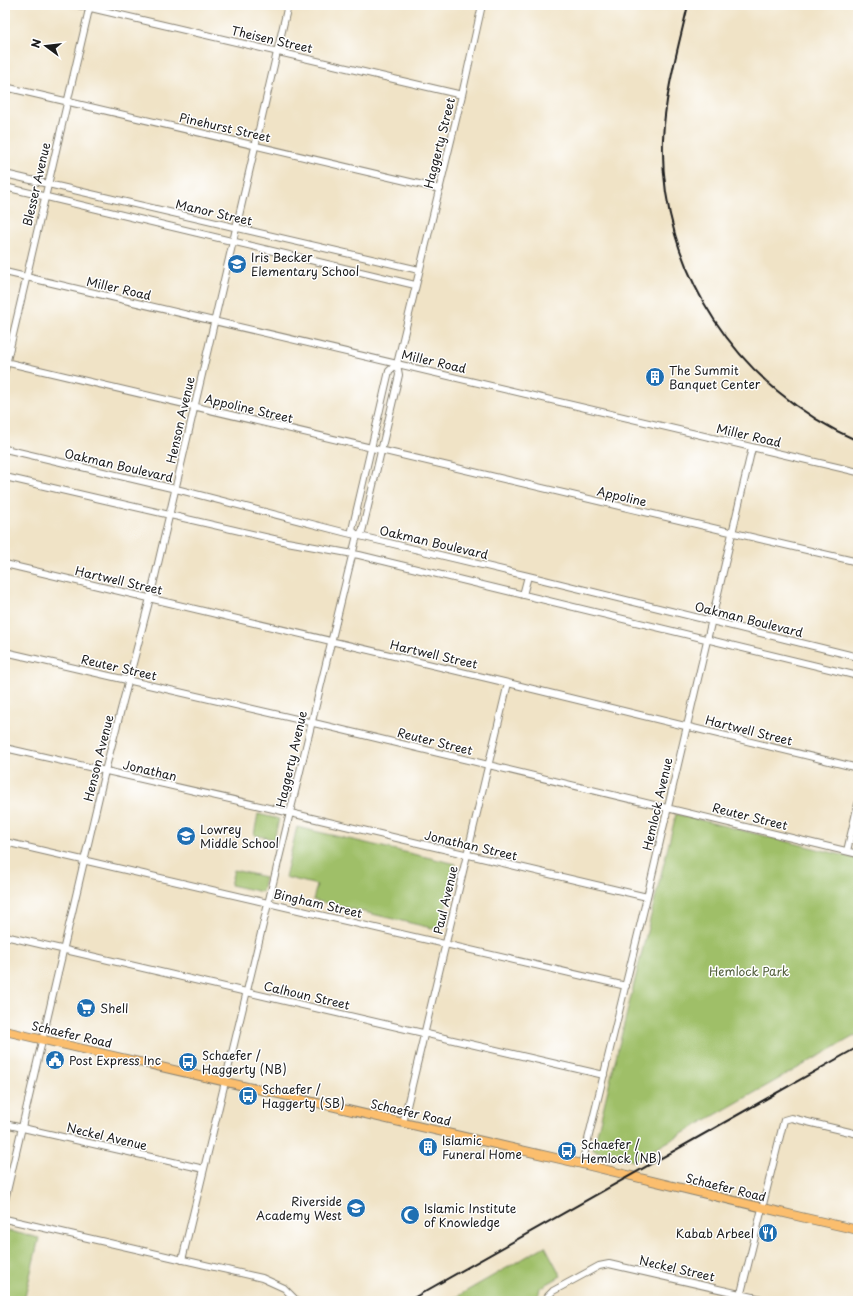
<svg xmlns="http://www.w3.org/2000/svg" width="863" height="1306" font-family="'Playpen Sans',sans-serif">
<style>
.green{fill:#9fbf68;stroke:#5e6e42}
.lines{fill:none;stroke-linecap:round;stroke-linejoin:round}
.minor-casing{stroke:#868071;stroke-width:8}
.major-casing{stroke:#868071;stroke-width:10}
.minor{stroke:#fff;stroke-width:6}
.major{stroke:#fbbe6e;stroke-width:8}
.rail{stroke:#1c1c1c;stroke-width:2}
.labels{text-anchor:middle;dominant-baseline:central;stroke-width:3;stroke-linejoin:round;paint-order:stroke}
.street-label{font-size:12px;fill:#1c1c1c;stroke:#fff}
.poi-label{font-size:12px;fill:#1c1c1c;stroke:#fff;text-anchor:start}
.park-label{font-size:12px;fill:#505d3a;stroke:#fff}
</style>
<rect width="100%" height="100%" fill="#fff"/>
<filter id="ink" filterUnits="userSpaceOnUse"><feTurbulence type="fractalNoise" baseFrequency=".025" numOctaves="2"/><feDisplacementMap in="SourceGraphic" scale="8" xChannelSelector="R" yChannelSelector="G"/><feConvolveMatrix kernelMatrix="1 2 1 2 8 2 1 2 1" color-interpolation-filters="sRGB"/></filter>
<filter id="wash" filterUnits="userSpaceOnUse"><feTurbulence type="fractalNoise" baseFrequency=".012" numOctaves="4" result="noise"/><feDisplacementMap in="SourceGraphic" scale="16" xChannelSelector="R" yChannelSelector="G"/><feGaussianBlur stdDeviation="0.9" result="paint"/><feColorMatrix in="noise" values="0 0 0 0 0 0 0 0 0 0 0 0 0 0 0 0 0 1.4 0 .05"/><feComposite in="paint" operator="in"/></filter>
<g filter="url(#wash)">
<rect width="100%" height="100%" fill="#f0e3c6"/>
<path class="green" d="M258 814 279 819 274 839 254 835Z
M676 814 858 859V1034L634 1161 593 1150Z
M297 827 456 864 440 930 313 900 317 885 285 877Z
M234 870 265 877 262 892 230 885Z
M5 1230 39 1238 24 1301H5Z
M545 1246 561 1276 540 1288 537 1301H449Z"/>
</g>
<g filter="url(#ink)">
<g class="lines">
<g class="minor-casing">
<path id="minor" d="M78 5 462 95
M5 87 440 189
M5 174 419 270
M5 187 415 285
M5 272 858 472
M5 362 858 562
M5 369 90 5
M5 449 180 490 347 533 528 576 858 657
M5 477 287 542 359 555 858 676
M357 535 352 530 389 371 397 364
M5 564 508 683 858 768
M523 595 528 576
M5 652 318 724 858 854
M5 748 282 811 647 897
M5 842 626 986
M847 851 858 804
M5 936 604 1075
M403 1123 508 683
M5 1124 204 1169
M582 1164 647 897 752 448
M5 1200 105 771 150 598 288 5
M5 1219 262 1278 284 1288 297 1301
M182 1260 351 560 357 535 362 532 399 375 397 364 462 95 482 5
M546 1301 548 1296 553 1291 599 1266 609 1264 771 1301
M739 1301 784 1120 791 1118 858 1134"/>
</g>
<g class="major-casing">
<path id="major" d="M5 1031 582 1164 801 1217 858 1230"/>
</g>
<use href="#minor" class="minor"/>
<use href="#major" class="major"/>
<path class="rail" d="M688 5C678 49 665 93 663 139 659 271 739 389 858 441
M408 1301 858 1047"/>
</g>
</g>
<defs>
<g id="school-disc" transform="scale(1)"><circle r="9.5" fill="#1f6fb2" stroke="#fff"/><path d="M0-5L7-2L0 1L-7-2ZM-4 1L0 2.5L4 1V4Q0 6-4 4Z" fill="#fff"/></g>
<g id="building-disc" transform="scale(1)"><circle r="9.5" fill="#1f6fb2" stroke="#fff"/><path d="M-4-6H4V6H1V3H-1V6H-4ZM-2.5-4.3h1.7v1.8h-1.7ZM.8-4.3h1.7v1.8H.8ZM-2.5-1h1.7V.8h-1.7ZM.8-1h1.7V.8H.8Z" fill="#fff"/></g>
<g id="supermarket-disc" transform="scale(1)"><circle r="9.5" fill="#1f6fb2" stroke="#fff"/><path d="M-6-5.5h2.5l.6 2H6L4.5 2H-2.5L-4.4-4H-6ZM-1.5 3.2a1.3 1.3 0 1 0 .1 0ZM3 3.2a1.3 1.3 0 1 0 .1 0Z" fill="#fff"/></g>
<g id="civic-disc" transform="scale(1)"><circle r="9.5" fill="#1f6fb2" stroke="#fff"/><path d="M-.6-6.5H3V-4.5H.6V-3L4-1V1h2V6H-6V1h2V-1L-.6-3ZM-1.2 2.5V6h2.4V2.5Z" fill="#fff"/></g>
<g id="bus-disc" transform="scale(1)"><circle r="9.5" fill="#1f6fb2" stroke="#fff"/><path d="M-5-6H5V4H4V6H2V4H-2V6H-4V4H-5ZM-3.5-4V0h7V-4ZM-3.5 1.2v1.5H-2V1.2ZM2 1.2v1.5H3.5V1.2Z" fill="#fff"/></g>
<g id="mosque-disc" transform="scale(1)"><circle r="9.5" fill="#1f6fb2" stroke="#fff"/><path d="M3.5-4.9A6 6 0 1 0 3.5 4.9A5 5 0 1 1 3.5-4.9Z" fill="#fff"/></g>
<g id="restaurant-disc" transform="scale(1)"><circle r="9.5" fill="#1f6fb2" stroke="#fff"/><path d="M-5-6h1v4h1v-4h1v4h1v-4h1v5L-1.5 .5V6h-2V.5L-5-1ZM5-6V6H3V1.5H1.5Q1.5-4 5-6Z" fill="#fff"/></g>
</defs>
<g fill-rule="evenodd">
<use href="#school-disc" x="237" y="264"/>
<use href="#building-disc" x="655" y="377"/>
<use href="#school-disc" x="186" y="836"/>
<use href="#supermarket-disc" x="86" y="1008"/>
<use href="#civic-disc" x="55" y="1060"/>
<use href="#bus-disc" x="188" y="1062"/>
<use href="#bus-disc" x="248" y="1096"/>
<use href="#building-disc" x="428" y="1147"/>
<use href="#bus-disc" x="567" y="1151"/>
<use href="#school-disc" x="356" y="1208"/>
<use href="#mosque-disc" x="410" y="1215"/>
<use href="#restaurant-disc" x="768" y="1233"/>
</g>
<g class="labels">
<g class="street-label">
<text transform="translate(272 39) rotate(13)">Theisen Street</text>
<text transform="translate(225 127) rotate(13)">Pinehurst Street</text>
<text transform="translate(439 143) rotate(-76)">Haggerty Street</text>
<text transform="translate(36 184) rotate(-77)">Blesser Avenue</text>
<text transform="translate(214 212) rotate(13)">Manor Street</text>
<text transform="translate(119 288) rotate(13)">Miller Road</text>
<text transform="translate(434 361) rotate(13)">Miller Road</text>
<text transform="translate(249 408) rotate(13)">Appoline Street</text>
<text transform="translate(180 420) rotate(-77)">Henson Avenue</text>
<text transform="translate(749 435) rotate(13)">Miller Road</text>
<text transform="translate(119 465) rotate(13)">Oakman Boulevard</text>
<text transform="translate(622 496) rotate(13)">Appoline</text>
<text transform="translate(434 542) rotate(13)">Oakman Boulevard</text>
<text transform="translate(119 580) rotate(13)">Hartwell Street</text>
<text transform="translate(749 619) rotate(14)">Oakman Boulevard</text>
<text transform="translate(434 654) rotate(13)">Hartwell Street</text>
<text transform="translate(119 667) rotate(13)">Reuter Street</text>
<text transform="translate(749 730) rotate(14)">Hartwell Street</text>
<text transform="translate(435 741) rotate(14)">Reuter Street</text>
<text transform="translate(98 758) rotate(-76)">Henson Avenue</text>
<text transform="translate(291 759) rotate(-77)">Haggerty Avenue</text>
<text transform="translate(150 770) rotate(13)">Jonathan</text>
<text transform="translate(657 804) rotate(-77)">Hemlock Avenue</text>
<text transform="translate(750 816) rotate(14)">Reuter Street</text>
<text transform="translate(471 845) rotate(13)">Jonathan Street</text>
<text transform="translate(445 900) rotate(-77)">Paul Avenue</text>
<text transform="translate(318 903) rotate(13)">Bingham Street</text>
<text transform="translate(307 995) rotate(13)">Calhoun Street</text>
<text transform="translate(72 1034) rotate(13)">Schaefer Road</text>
<text transform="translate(411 1112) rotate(13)">Schaefer Road</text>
<text transform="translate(107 1136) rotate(13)">Neckel Avenue</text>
<text transform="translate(726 1187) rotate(14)">Schaefer Road</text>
<text transform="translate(677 1268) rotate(13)">Neckel Street</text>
</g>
<g class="poi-label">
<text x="251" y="257">Iris Becker<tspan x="251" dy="14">Elementary School</tspan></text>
<text x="669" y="370">The Summit<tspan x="669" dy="14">Banquet Center</tspan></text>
<text x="200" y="829">Lowrey<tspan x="200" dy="14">Middle School</tspan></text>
<text x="100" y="1008">Shell</text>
<text x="202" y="1055">Schaefer /<tspan x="202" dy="14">Haggerty (NB)</tspan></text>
<text x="69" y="1060">Post Express Inc</text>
<text x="262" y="1089">Schaefer /<tspan x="262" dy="14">Haggerty (SB)</tspan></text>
<text x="442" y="1140">Islamic<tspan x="442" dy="14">Funeral Home</tspan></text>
<text x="581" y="1144">Schaefer /<tspan x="581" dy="14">Hemlock (NB)</tspan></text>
<text x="342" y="1201" text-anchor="end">Riverside<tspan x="342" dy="14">Academy West</tspan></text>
<text x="424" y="1208">Islamic Institute<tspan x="424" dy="14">of Knowledge</tspan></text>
<text x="754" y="1233" text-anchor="end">Kabab Arbeel</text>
</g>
<g class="park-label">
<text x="749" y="971">Hemlock Park</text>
</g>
</g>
<rect width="863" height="1306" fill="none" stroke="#fff" stroke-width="20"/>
<g transform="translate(46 46) rotate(285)" stroke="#ffffff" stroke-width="3" paint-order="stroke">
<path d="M0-3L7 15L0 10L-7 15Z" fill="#1c1c1c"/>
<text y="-6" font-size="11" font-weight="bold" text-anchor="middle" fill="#1c1c1c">N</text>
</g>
</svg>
